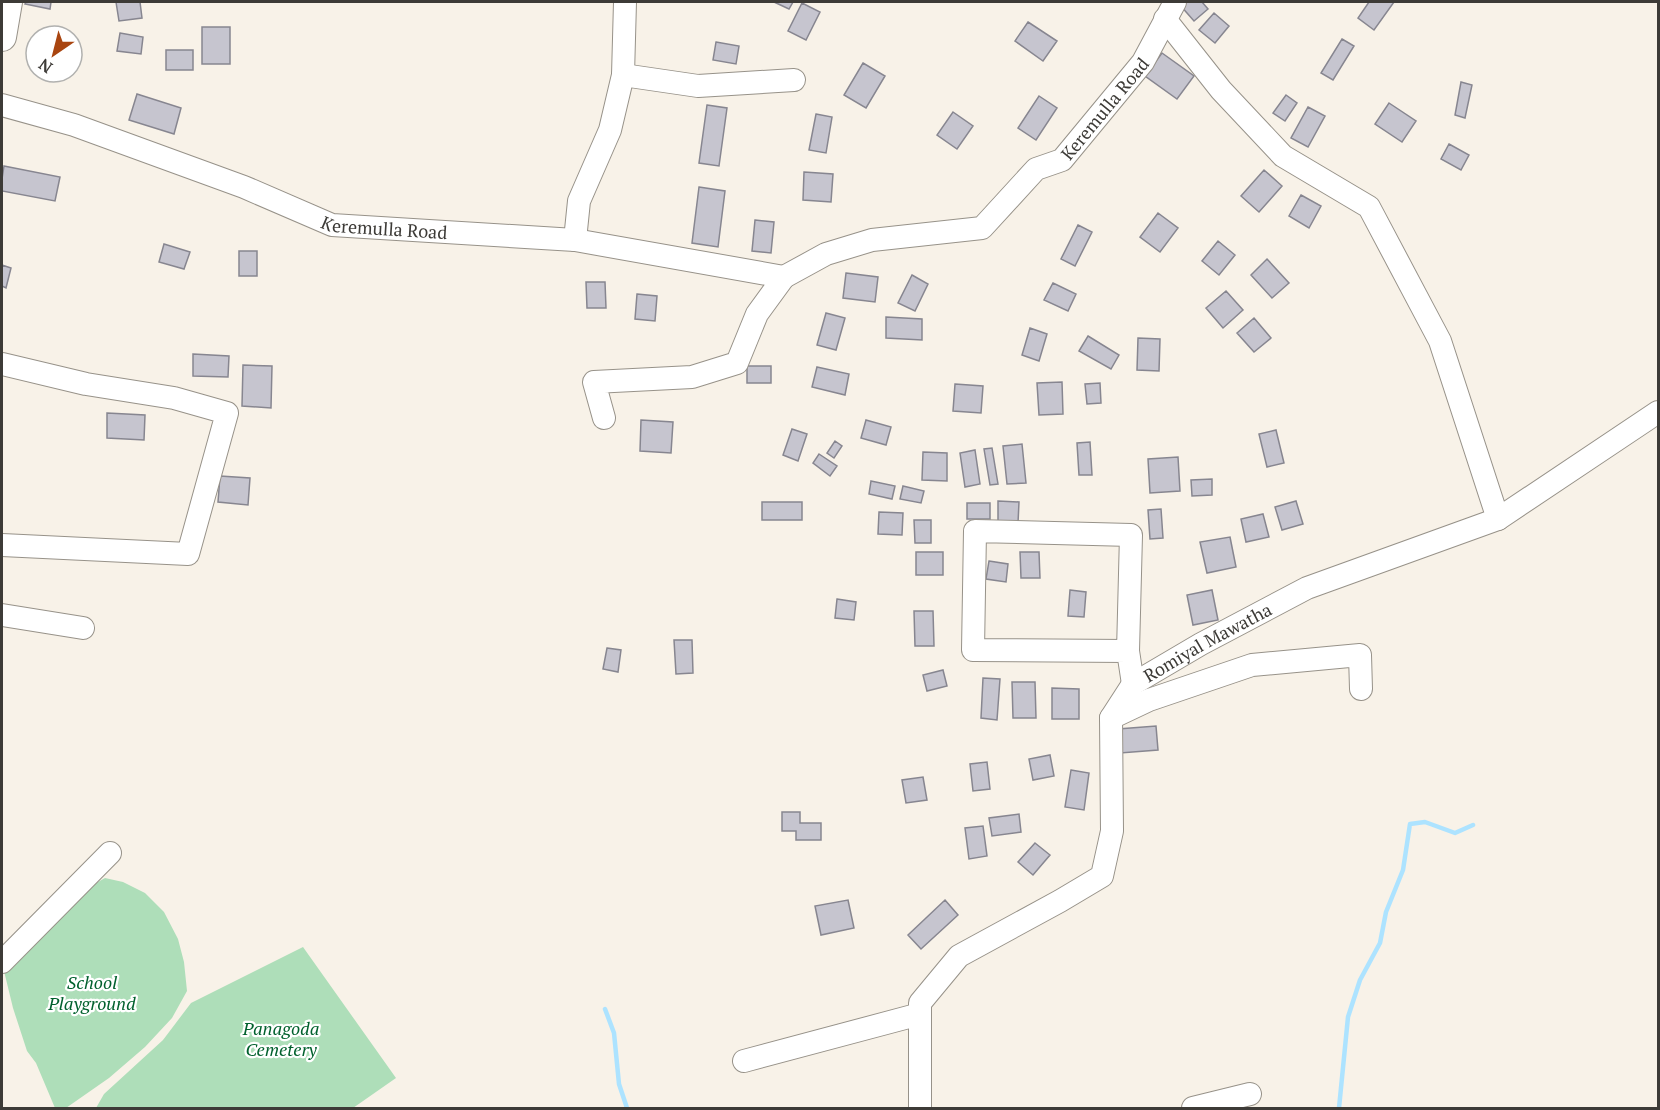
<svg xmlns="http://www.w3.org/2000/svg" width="1660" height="1110" font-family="'PT Serif',serif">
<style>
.green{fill:#aedeb9}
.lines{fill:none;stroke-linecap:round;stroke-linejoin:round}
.stream{stroke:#ade3ff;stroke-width:4.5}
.building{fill:#c6c5cf;stroke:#878690;stroke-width:1.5}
.minor-casing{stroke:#979289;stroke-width:24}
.major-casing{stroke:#979289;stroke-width:30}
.minor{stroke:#fff;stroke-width:22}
.major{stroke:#fff;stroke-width:28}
.labels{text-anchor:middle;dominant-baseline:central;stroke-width:4.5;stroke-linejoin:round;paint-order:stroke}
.street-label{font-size:18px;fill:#3d3b37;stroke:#fff}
.park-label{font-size:18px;font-style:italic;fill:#00602d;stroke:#fff}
</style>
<rect width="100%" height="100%" fill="#f8f2e8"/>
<path class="green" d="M105 878 123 882 145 893 164 912 178 939 184 962 187 991 172 1018 145 1047 109 1078 66 1108H55L36 1063 27 1051 13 1008 4 971 89 887Z
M303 947 396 1078 353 1108H96L104 1094 163 1040 191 1003Z"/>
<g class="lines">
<path class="stream" d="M605 1009 614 1033 619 1084 627 1108
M1339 1108 1348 1017 1360 980 1380 943 1386 912 1403 870 1410 824 1425 822 1455 833 1473 825"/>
</g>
<path class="building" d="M26 2H51L50 9 25 4Z
M116 2H140L142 18 119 21Z
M774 2H793L789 9Z
M1184 2H1202L1208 9 1194 21 1180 5Z
M1369 2H1394L1374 30 1358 18Z
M802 3 820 12 806 40 788 31Z
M1214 13 1229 26 1215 43 1199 30Z
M1028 22 1057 41 1043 61 1015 41Z
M202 27H230V64H202Z
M120 33 143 37 141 54 117 51Z
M1342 39 1354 46 1333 80 1321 73Z
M716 42 739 46 736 64 713 60Z
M166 50H193V70H166Z
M1162 53 1194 76 1177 99 1145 76Z
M863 63 885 76 866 108 844 95Z
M1461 82 1472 85 1465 118 1455 115Z
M137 94 181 108 174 134 129 120Z
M1286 95 1297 103 1285 121 1273 113Z
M1039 96 1057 108 1036 140 1018 128Z
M1389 103 1416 121 1402 142 1375 124Z
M707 105 727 108 719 166 699 163Z
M1308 107 1325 116 1308 147 1291 138Z
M953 112 973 126 957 149 937 135Z
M816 114 832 117 826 153 809 150Z
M1449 144 1469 155 1461 170 1441 159Z
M4 166 60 177 55 201 2 191V179Z
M1264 170 1282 186 1259 212 1241 196Z
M804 172 833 174 831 202 803 200Z
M699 187 725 191 718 247 692 243Z
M1301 195 1321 206 1309 228 1289 216Z
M1158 213 1178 228 1160 252 1140 237Z
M755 220 774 222 771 253 752 251Z
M1078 225 1092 232 1075 266 1061 259Z
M1218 241 1235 255 1219 275 1202 261Z
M164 244 190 252 184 269 159 262Z
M239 251H257V276H239Z
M1267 259 1289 283 1272 298 1251 275Z
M2 265 11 268 6 288 2 286Z
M846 273 878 277 875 302 843 298Z
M912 275 928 284 915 311 898 303Z
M586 282H605L606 308H587Z
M1053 283 1076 294 1068 311 1044 300Z
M1226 291 1243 310 1223 328 1206 308Z
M637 294 657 296 655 321 635 319Z
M826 313 845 318 836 350 817 345Z
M886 317 922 319V340L886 338Z
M1254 318 1271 338 1254 352 1237 333Z
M1030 328 1047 334 1039 361 1022 355Z
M1088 336 1119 355 1111 369 1079 351Z
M1138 338 1160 339 1159 371 1137 370Z
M193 354 229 356 228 377 193 376Z
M243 365 272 366 271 408 242 406Z
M747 366H771V383H747Z
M817 367 849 374 845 395 812 387Z
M1062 382 1063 414 1039 415 1037 383Z
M1100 383 1101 403 1087 404 1085 384Z
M955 384 983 386 981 413 953 411Z
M107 413 145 415 144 440 107 438Z
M641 420 673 422 671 453 640 451Z
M866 420 891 427 886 445 861 438Z
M792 429 807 434 798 461 783 455Z
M1276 430 1284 463 1267 467 1259 434Z
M835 441 842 446 834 458 827 453Z
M1090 442 1092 475H1079L1077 443Z
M1022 444 1026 483 1007 484 1003 446Z
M992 448 998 484 990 485 984 449Z
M975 450 980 484 965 487 960 453Z
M923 452 947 453V481L922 480Z
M819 454 837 466 830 476 813 463Z
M1178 457 1180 491 1150 493 1148 459Z
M220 476 250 478 248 505 218 502Z
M1212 479V495L1192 496 1191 480Z
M871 481 895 486 892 499 869 494Z
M903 486 924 491 921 503 900 499Z
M998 501 1019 502 1018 523H998Z
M1296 501 1303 524 1282 530 1275 507Z
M762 502H802V520H762Z
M967 503H990V519H967Z
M1161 509 1163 538 1150 539 1148 510Z
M879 512 903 513 902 535 878 534Z
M1263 514 1269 537 1246 542 1241 519Z
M914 520H931V543H915Z
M1230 537 1236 567 1207 573 1200 542Z
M916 552H943V575H916Z
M1020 552H1039L1040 578H1021Z
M989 561 1008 564 1006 582 986 579Z
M1070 590 1086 592 1084 617 1068 616Z
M1212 590 1218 620 1193 625 1187 595Z
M837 599 856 602 854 620 835 618Z
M914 611H933L934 646H915Z
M674 640H692L693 673 676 674Z
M607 648 621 650 618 672 603 669Z
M943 670 947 686 927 691 923 675Z
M983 678 1000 679 997 720 981 718Z
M1012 682H1035L1036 718H1013Z
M1052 688 1079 689V719H1052Z
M1156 726 1158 750 1120 753 1118 729Z
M1050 755 1054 776 1033 780 1029 759Z
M987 762 990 789 973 791 970 764Z
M1071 770 1089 773 1084 810 1065 807Z
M923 777 927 800 906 803 902 780Z
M782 812H800V823H821V840H796V831H782Z
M1019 814 1021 832 992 836 989 818Z
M983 826 987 856 969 859 965 828Z
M1035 843 1050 855 1033 875 1018 862Z
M848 900 854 928 821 935 815 906Z
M945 900 958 915 921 949 908 935Z"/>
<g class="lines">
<g class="minor-casing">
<g id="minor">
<path d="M1165 19 1221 90 1283 156 1369 207 1440 341 1498 519"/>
<path d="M623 75 625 2"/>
<path id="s1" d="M2 105 74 125 244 187 332 225 575 240 784 277 757 314 737 363 692 377 594 382 604 418"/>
<path d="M575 240 579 201 610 130 623 75 698 86 794 80"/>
<path id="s2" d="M784 277 826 254 872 240 982 228 1036 169 1062 160 1143 62 1175 2"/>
<path d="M2 364 86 384 174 398 227 413 188 554 2 545"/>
<path d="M2 615 83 628"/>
<path d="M1128 651 1131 535 975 531 973 650 1128 651 1133 684"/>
<path d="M1111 718 1149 700 1252 665 1360 655 1361 689"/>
<path d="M2 962 110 853"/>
<path d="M744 1061 920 1014"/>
<path id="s3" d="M920 1108V1003L959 956 1060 901 1102 876 1112 831 1111 718 1133 684 1201 644 1307 588 1498 519 1658 412"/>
<path d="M1193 1108 1250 1094"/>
</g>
</g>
<g class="major-casing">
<path id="major" d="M2 37 8 2"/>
</g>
<use href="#minor" class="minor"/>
<use href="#major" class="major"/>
</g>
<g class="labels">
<g class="street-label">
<text stroke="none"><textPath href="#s2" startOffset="381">Keremulla Road</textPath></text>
<text stroke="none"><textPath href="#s1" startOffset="404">Keremulla Road</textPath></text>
<text stroke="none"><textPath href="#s3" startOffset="615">Romiyal Mawatha</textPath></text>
</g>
<g class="park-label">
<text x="92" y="982">School<tspan x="92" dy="21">Playground</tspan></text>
<text x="281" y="1028">Panagoda<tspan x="281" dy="21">Cemetery</tspan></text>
</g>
</g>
<rect width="1660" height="1110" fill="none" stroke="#3d3b37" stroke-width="6"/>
<g transform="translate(54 54) rotate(215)"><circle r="28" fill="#ffffff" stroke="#b1b1af" stroke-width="1.5"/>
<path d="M0-4.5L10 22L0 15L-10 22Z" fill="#a94510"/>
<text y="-9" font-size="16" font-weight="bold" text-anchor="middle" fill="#3d3b37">N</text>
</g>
</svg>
